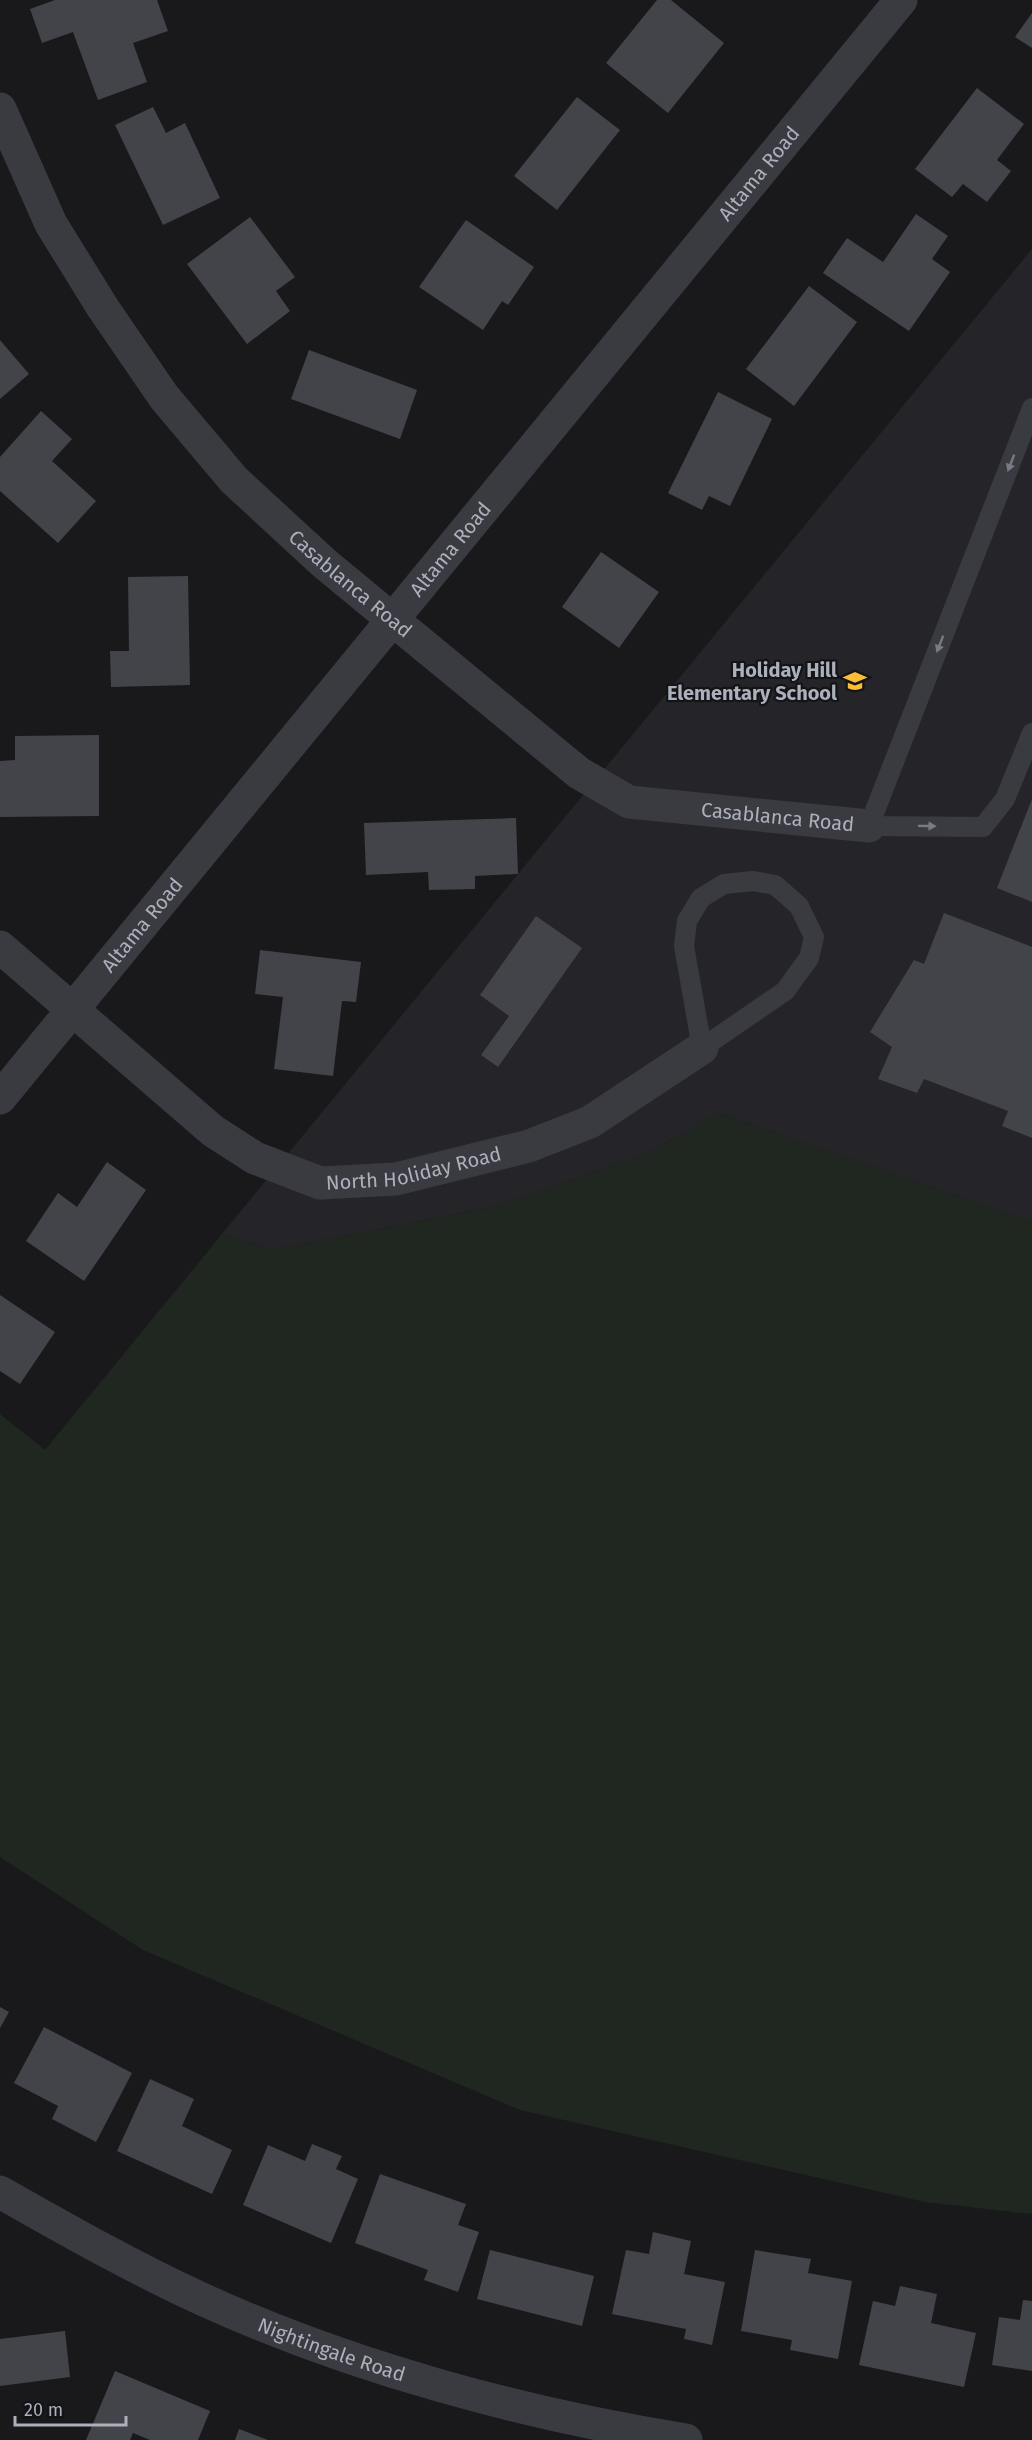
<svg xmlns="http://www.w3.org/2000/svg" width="1032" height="2440" font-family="'Fira Sans',sans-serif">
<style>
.built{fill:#252529}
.green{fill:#1f2720}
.building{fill:#434449}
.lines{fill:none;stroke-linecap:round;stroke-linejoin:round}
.service{stroke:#3a3b41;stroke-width:20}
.minor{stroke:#3a3b41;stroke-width:33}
.tertiary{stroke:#3a3b41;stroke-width:33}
.oneway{fill:#787b85}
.labels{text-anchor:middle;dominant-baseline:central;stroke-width:4.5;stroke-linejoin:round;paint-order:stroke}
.street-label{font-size:20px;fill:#abb0bc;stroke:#141417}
.poi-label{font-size:20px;font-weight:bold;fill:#abb0bc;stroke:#141417;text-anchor:end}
</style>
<rect width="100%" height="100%" fill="#19191c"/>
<path class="built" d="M1032 249V1222L718 1113 651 1152 501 1205 273 1250 222 1234Z"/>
<path class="green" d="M718 1113 1032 1222V2214L925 2202 520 2110 143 1950 0 1857V1414L45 1450 222 1234 273 1250 501 1205 651 1152Z"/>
<path class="building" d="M55 0H157L168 31 133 43 147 82 98 100 73 32 42 43 30 9Z
M657 0H671L724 43 668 113 606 63Z
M1032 13V48L1015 37Z
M977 88 1024 124 997 160 1011 171 987 202 963 184 952 197 915 169Z
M577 97 620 130 557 210 514 176Z
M153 107 166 133 185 123 220 198 163 225 115 125Z
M916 214 948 236 932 259 950 272 909 331 823 273 847 238 883 262Z
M250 217 295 277 276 291 290 311 247 344 187 264Z
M466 220 534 267 508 305 502 301 483 330 419 287Z
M809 286 857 322 794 406 746 369Z
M0 340 29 374 0 399Z
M309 350 417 390 400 439 291 399Z
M718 392 772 419 730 506 709 496 702 510 668 493Z
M41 411 72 439 52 461 96 501 58 543 0 491V457Z
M601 552 659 592 619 648 562 607Z
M188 576 190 685 111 687 110 651H129L128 577Z
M99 735V816L0 817V761L15 760V736Z
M1032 799V902L997 888Z
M516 818 518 874 475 876V889L429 890 428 872 366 875 364 823Z
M944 913 1032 947V1138L1002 1126 1008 1111 924 1079 917 1093 878 1079 892 1047 870 1032 914 960 924 964Z
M536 916 582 948 498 1067 481 1055 509 1016 480 995Z
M260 950 361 962 356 1002 342 1001 333 1076 274 1069 283 997 255 994Z
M107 1162 146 1190 84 1281 26 1241 58 1193 77 1207Z
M0 1295 55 1332 20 1384 0 1371Z
M0 2007 9 2012 0 2028Z
M44 2027 132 2073 96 2142 52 2119 58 2106 14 2083Z
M150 2079 194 2099 182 2126 232 2150 212 2194 117 2151Z
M312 2144 342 2156 336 2169 358 2179 331 2243 243 2205 268 2145 305 2161Z
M380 2174 466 2204 458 2225 479 2232 458 2292 424 2280 428 2270 355 2243Z
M653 2232 691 2241 684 2274 725 2282 712 2345 684 2339 686 2329 612 2314 626 2250 649 2254Z
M490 2250 594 2276 582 2326 477 2299Z
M755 2250 811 2259 808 2273 852 2281 838 2359 790 2350 792 2340 741 2331Z
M900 2286 937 2294 931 2323 976 2333 964 2387 859 2365 873 2301 895 2306Z
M1023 2300 1032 2301V2371L992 2365 999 2317 1020 2320Z
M65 2331 70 2377 0 2386V2339Z
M115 2371 210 2411 198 2440H150L133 2433 130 2440H86Z
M239 2429 268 2440H235Z"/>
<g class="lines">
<path class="service" d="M1032 408 869 826 983 827 1005 799 1032 733
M753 881 775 885 799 906 814 937 809 958 785 991 702 1048 684 946 687 921 701 898 724 884Z"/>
<g class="minor">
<path id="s1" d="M0 109 51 224 103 308 164 397 234 480 324 563 393 620 579 773 629 802 869 826"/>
<path id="s2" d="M0 947 213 1131 255 1158 320 1183 396 1179 529 1146 590 1122 702 1048"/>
<path id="s3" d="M0 2192C67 2230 134 2268 204 2300 353 2368 525 2414 686 2440"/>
</g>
<path class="tertiary" id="s4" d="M0 1098 901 0"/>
</g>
<defs><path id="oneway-solid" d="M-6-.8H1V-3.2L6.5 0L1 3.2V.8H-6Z" transform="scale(1.5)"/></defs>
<g class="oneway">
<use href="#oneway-solid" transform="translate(1011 463) rotate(111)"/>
<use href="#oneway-solid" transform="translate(940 644) rotate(111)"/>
<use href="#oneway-solid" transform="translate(927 826) rotate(1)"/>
</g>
<defs>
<g id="school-bare" transform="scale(1.8)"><path d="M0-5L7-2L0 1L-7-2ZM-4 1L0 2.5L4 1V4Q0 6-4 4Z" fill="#fabd33" stroke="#141417" stroke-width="2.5" paint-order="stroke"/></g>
</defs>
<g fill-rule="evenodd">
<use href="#school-bare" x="855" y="681"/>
</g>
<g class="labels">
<g class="street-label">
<text stroke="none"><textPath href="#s4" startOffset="1196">Altama Road</textPath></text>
<text stroke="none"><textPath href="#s4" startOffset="710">Altama Road</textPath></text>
<text stroke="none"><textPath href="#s1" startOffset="597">Casablanca Road</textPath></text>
<text stroke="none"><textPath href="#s1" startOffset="1101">Casablanca Road</textPath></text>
<text stroke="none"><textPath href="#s4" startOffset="224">Altama Road</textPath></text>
<text stroke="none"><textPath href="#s2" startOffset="496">North Holiday Road</textPath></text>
<text stroke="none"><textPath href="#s3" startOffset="368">Nightingale Road</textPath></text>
</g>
<g class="poi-label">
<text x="837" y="670">Holiday Hill<tspan x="837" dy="23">Elementary School</tspan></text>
</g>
</g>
<path d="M15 2416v9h111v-9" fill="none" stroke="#abb0bc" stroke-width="3"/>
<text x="24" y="2416" font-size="18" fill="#abb0bc" stroke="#141417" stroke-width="4.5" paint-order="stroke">20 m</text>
</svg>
